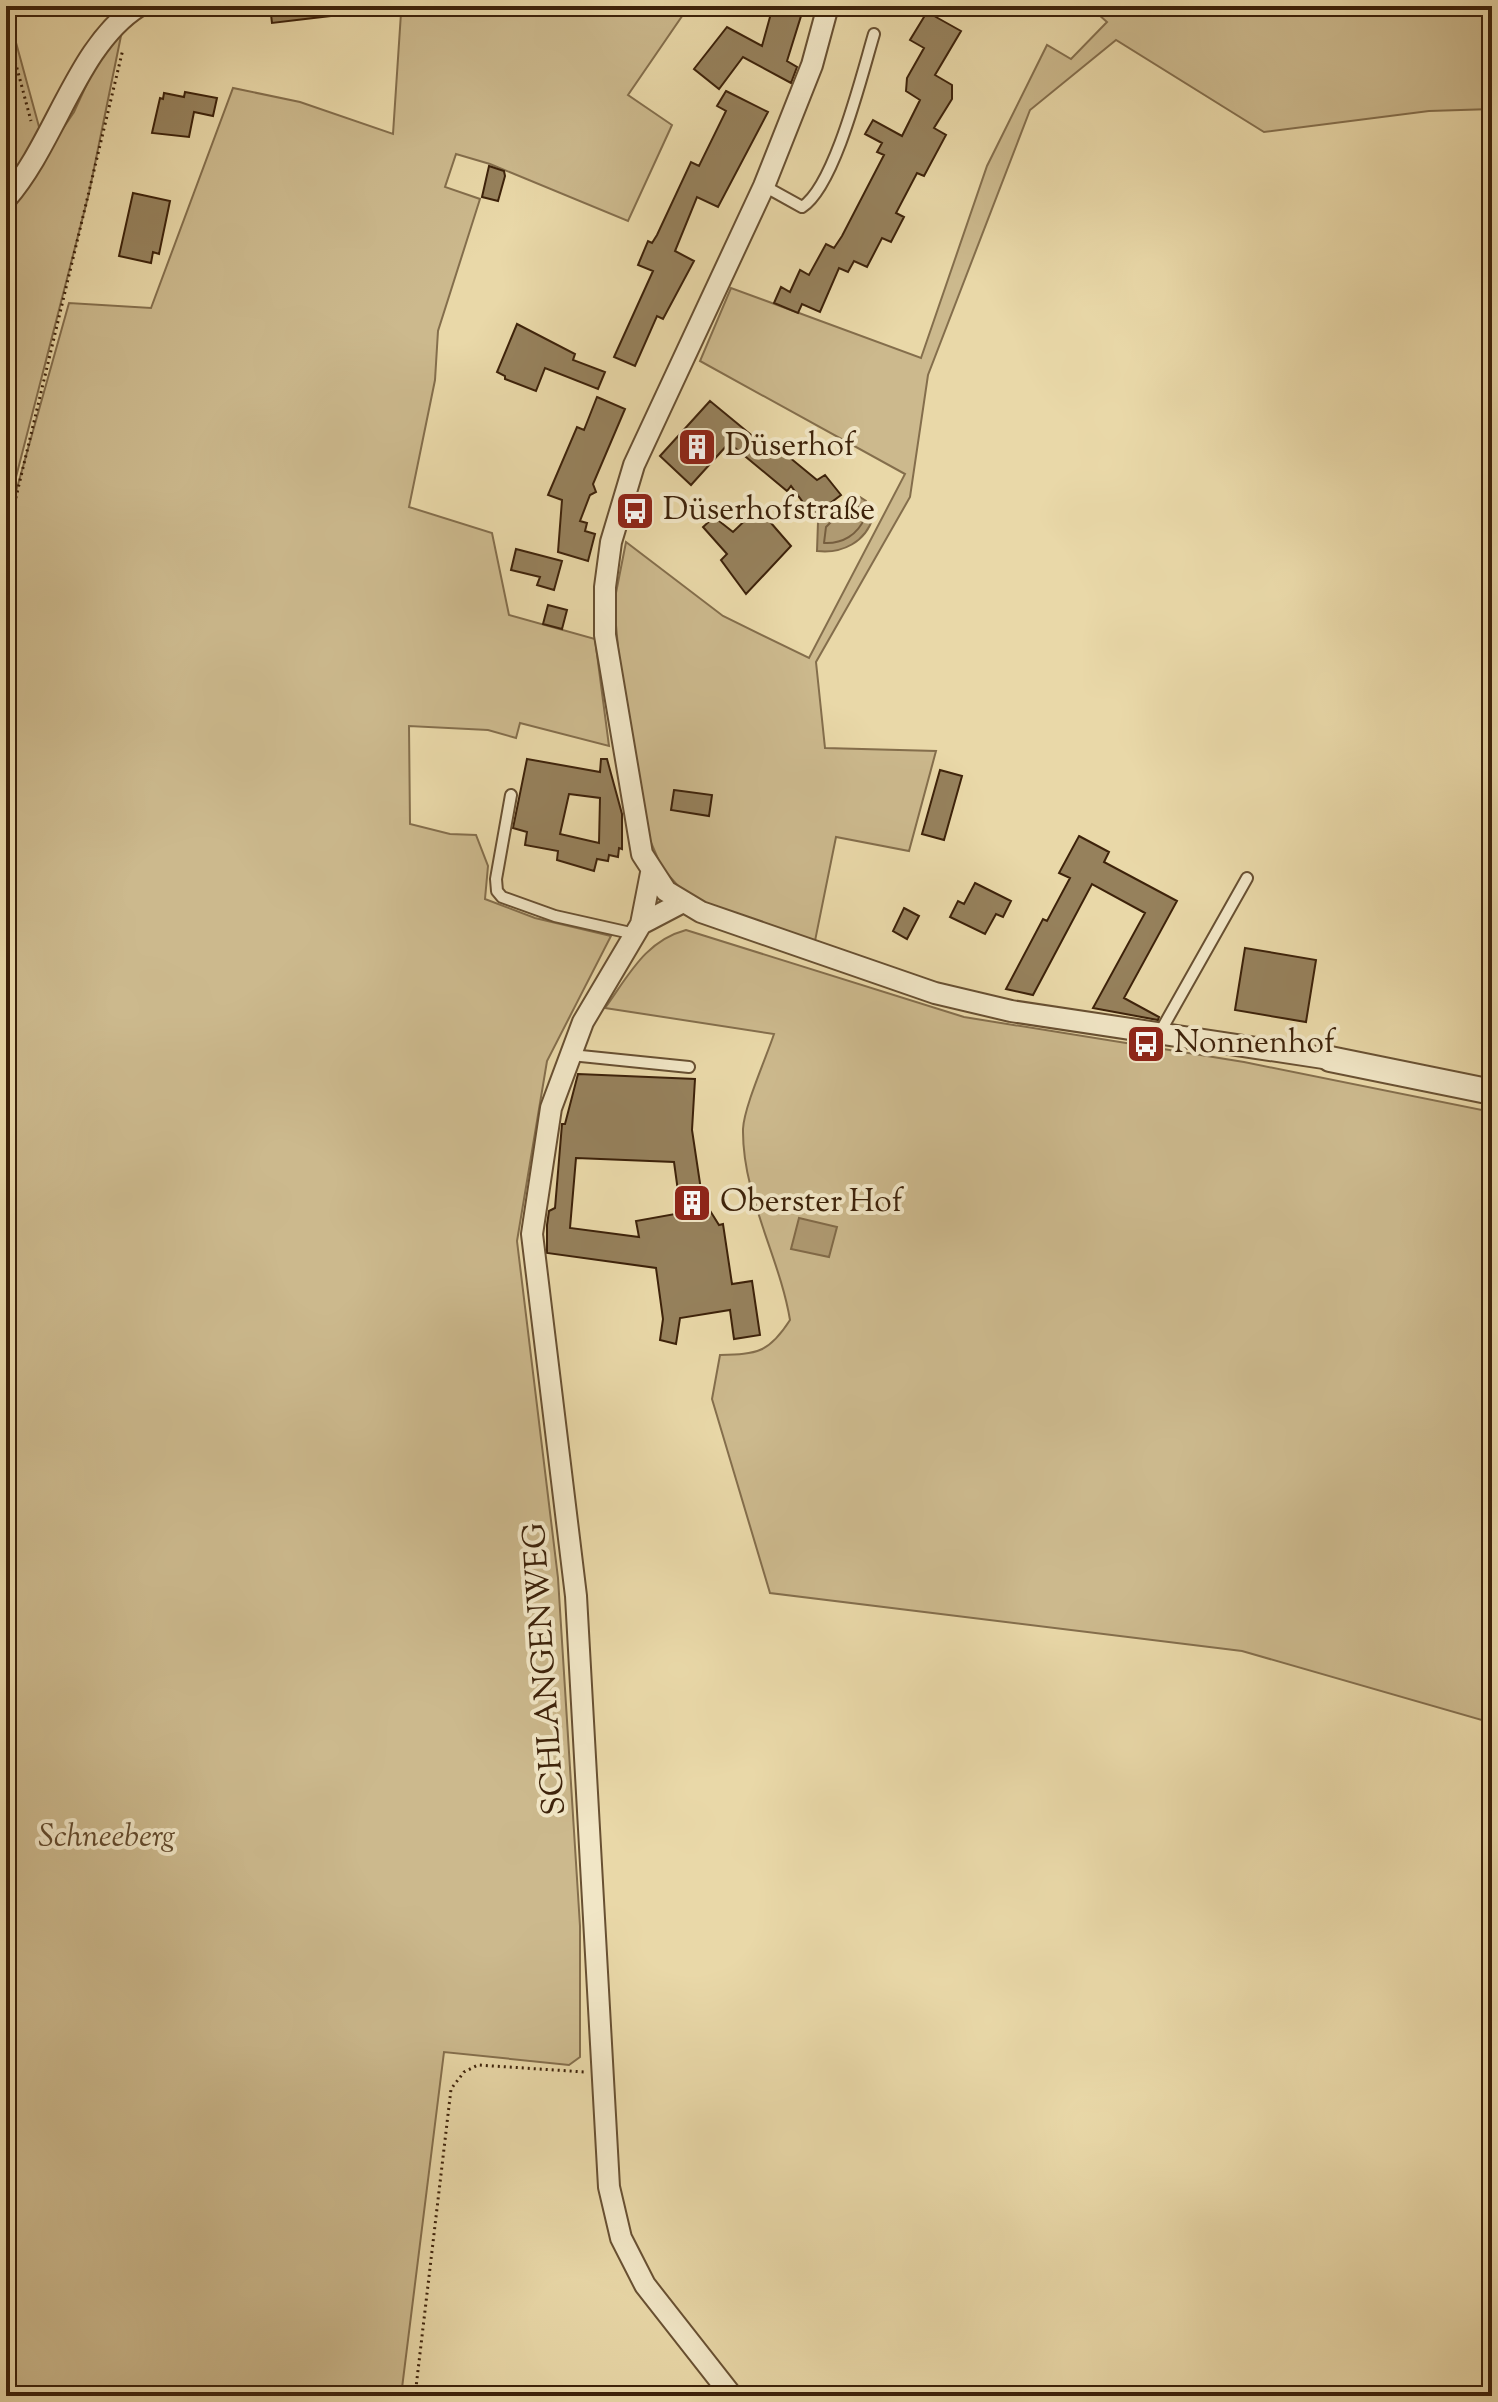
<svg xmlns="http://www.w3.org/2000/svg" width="1498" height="2402" font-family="'Sorts Mill Goudy',serif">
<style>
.green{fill:#ccb98d;stroke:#846e4c;stroke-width:2}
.water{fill:#af9a72;stroke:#816a48;stroke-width:2}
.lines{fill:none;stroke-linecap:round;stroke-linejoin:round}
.shore{stroke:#765e3e;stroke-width:2}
.building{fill:#96815c;stroke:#3d220a;stroke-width:2;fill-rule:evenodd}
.service-casing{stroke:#685032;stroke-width:14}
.minor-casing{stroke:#685032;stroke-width:24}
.tertiary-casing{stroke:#685032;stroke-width:28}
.path{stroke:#3d220a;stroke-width:3;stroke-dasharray:2 4;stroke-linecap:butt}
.service{stroke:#f1e6c6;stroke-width:10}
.minor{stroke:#f1e6c6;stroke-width:20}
.tertiary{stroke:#f1e6c6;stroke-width:24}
.labels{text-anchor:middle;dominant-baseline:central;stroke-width:8;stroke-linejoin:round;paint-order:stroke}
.poi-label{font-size:32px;fill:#3d220a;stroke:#f1e6c6;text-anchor:start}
.street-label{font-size:32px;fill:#3d220a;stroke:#f1e6c6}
.park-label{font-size:32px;font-style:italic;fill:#61482b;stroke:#f1e6c6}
</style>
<rect width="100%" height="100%" fill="#e9d8a8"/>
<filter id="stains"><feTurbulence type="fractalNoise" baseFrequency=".0025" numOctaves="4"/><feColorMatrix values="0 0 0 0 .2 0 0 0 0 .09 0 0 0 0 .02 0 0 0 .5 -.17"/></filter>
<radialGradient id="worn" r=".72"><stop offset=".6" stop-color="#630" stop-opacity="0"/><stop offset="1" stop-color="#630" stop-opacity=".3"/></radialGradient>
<path class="green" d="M6 6 41 134 6 187Z
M466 6H689L628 95 672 125 628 221 490 164 456 154 445 187 480 199 438 331 435 380 409 507 492 533 509 615 595 639 609 746 520 723 516 738 488 730 409 726 410 824 450 834 476 835 488 866 485 899 535 918 611 936 547 1061 517 1241 558 1578 580 1926V2057L569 2065 444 2052 401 2396H6V527L69 303 151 308 233 88 300 102 393 134 401 13Z
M1089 6H1492V109L1429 111 1264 132 1116 40 1030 110 928 375 910 497 816 662 825 748 936 751 909 851 836 837 815 941 703 902 679 887 662 868 646 831 619 658 614 603 626 542 723 616 809 658 905 474 700 361 731 288 921 358 987 166 1047 45 1071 59 1107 22Z
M123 26 89 193 6 516V213L74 112 102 51Z
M686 930 964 1017 1244 1062 1492 1112V1723L1242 1651 770 1593 712 1399 720 1355C757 1354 769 1353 790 1320 780 1258 742 1195 743 1129 744 1107 766 1058 774 1034L605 1008C629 975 645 941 686 930Z"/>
<path class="water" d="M860 497 866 501 873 517C866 542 842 554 817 551L818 522 836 506Z
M799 1218 837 1227 829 1257 791 1249Z"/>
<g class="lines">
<path class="shore" d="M856 506 860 507 865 517C858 535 842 544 824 543L826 527 841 512Z"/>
</g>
<path class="building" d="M270 6H329L330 16 272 23Z
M773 6 801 16 787 61 797 67 791 83 743 57 719 89 694 69 727 27 762 46Z
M927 12 961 31 935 75 952 85V99L934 128 946 135 924 176 917 173 896 213 904 217 891 242 882 238 867 267 854 261 848 272 839 268 820 312 802 304 798 313 774 303 781 287 790 292 800 270 809 275 826 244 834 248 842 236 884 155 877 152 882 143 865 134 873 120 902 136 920 100 906 91 907 78 924 48 910 40Z
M726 91 768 112 718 207 697 197 675 251 694 261 663 319 657 316 635 366 614 357 653 271 638 265 648 241 652 243 657 235 691 162 699 166 726 111 717 106Z
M185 92 217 98 213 116 194 112 189 137 152 133 160 98 163 99 164 93 184 97Z
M489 166 504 171 505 176 498 201 482 197Z
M133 193 170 201 159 254 153 252 151 263 119 256Z
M517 324 575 354 573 360 605 372 598 389 545 368 536 391 505 379V376L497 372Z
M597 397 625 409 593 484 596 492 590 495 580 521 587 523 585 531 595 534 588 561 558 552 562 500 548 495 577 427 584 430Z
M710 401 778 457 783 452 817 480 825 475 841 495 813 516 791 486 787 491 729 443 691 485 660 456Z
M758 508 791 546 746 594 721 560 727 554 703 527 714 517 733 532Z
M516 549 562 561 554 590 537 585 540 577 511 570Z
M548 605 567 610 562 629 543 624Z
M527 759 600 772 601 759H607L622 814V849L619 848 618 857 609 855 608 861 597 859 594 871 557 860 558 851 525 845 527 832 513 828ZM569 794 600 798 599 843 560 834Z
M940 770 962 776 944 840 922 834Z
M674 790 712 795 709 816 671 810Z
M1079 836 1109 852 1104 862 1177 901 1124 998 1159 1017 1158 1020 1093 1008 1145 913 1092 884 1033 995 1006 989 1043 919 1047 921 1070 878 1059 873Z
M975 883 1011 901 1003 917 996 914 985 934 950 917 958 901 964 904Z
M904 908 919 916 907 939 893 931Z
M1245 948 1316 960 1306 1022 1235 1010Z
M578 1074 695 1079 692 1130 704 1210 709 1209 719 1225 723 1224 732 1284 752 1281 760 1335 734 1339 730 1310 680 1318 676 1344 660 1340 663 1319 656 1268 547 1253V1225L549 1211 555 1208 562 1124H565ZM576 1158 674 1162 681 1213 636 1221 639 1237 570 1228Z"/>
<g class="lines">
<g class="service-casing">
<path id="service" d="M764 186 802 207C835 186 862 74 874 34
M511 795 496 879 497 891 502 897 555 916 635 934
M1159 1034 1247 878
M571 1055 689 1067"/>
</g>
<g class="minor-casing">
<path id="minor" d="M828 6 812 65 764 186 634 465 611 542 605 587V635L642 854 666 891 701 912 935 993 1011 1011 1330 1059
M6 199C56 142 77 45 139 6
M651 873 641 924 583 1022 551 1108 532 1234 576 1596 609 2187 621 2238 645 2285 732 2396
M641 924 683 902"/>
</g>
<g class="tertiary-casing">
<path id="tertiary" d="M1330 1059 1492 1092"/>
</g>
<path class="path" d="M6 27 31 121
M6 539 123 49
M415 2396 451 2089 464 2072 478 2065 585 2072"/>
<use href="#service" class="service"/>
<use href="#minor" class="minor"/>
<use href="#tertiary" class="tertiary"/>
</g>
<defs>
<g id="building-square" transform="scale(2)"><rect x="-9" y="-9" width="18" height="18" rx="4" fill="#8f2418" stroke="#f1e6c6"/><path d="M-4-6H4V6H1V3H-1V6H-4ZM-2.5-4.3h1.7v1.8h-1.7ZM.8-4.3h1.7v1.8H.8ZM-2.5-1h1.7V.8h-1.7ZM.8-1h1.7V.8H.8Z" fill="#fff"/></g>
<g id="bus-square" transform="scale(2)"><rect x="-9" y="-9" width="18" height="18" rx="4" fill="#8f2418" stroke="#f1e6c6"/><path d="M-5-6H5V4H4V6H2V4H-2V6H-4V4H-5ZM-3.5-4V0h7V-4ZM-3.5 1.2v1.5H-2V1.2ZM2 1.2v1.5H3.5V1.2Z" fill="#fff"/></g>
</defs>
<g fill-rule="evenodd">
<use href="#building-square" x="697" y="447"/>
<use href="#bus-square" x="635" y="511"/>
<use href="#bus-square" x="1146" y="1044"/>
<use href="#building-square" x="692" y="1203"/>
</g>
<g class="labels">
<g class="poi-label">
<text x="725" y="447">Düserhof</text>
<text x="663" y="511">Düserhofstraße</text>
<text x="1174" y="1044">Nonnenhof</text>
<text x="720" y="1203">Oberster Hof</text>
</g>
<g class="street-label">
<text transform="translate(546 1669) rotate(-94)">SCHLANGENWEG</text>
</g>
<g class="park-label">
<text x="107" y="1838">Schneeberg</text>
</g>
</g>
<rect width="1498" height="2402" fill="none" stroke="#e9d8a8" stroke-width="32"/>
<rect x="8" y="8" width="1482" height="2386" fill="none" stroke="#3d220a" stroke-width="4"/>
<rect x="16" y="16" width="1466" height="2370" fill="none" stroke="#3d220a" stroke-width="2"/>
<rect width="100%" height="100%" filter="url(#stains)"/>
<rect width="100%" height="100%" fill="url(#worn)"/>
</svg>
